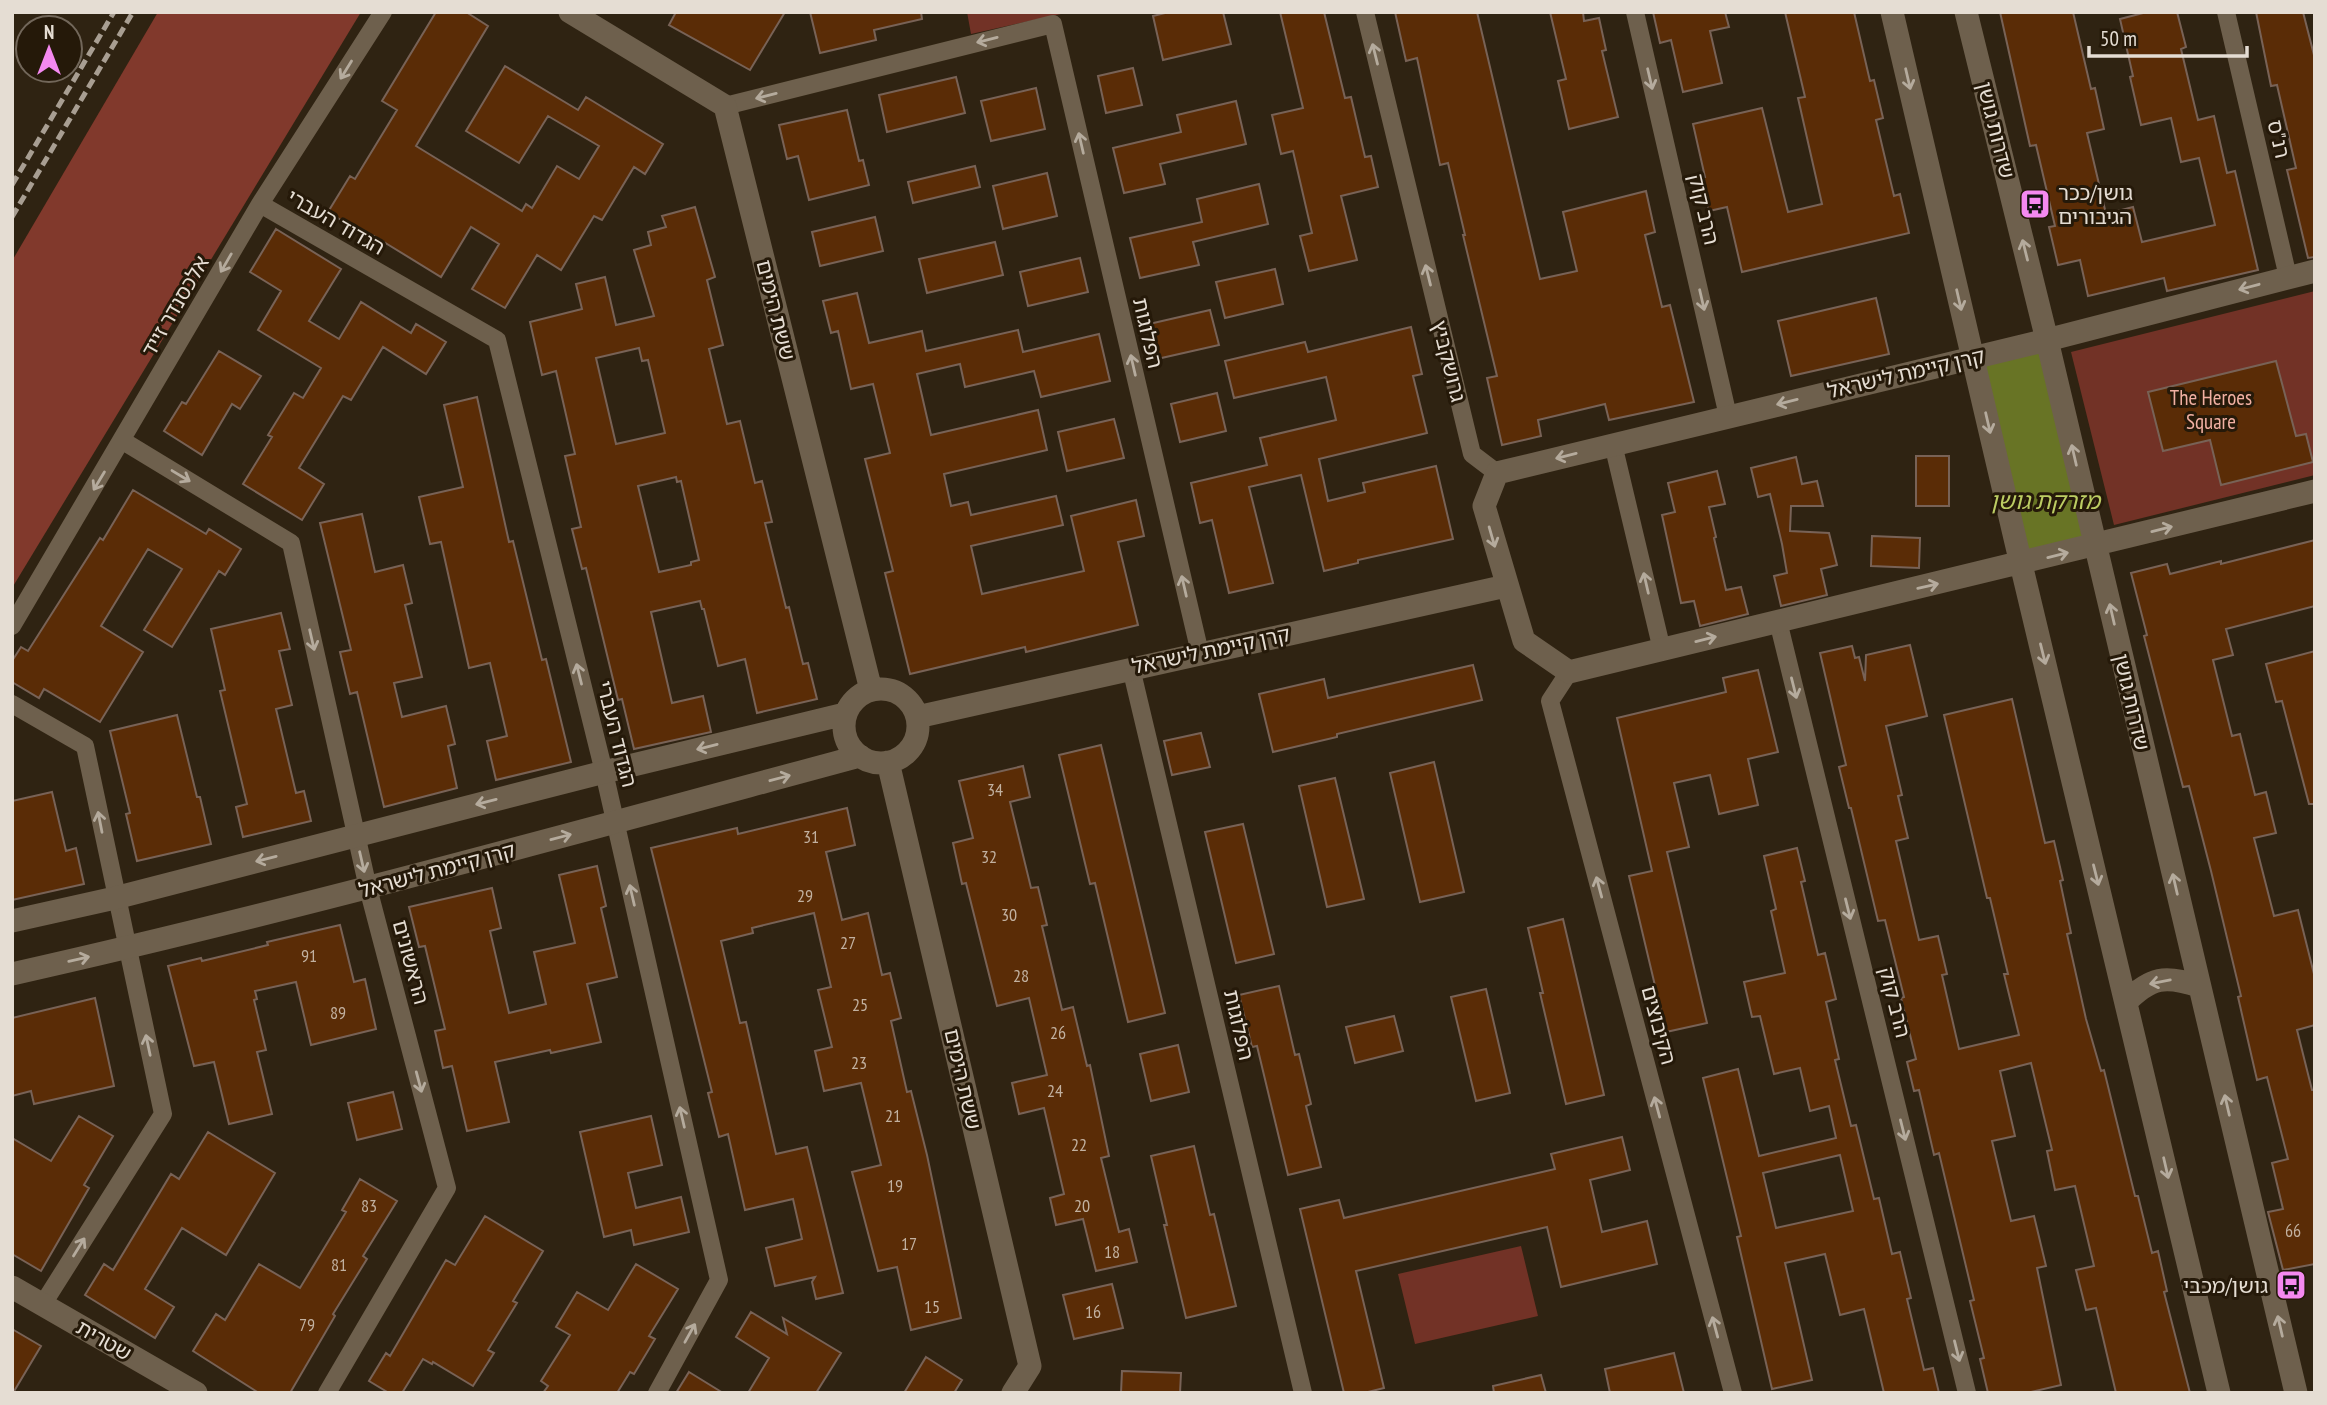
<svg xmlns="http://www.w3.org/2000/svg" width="2327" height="1405" font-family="'PT Sans Narrow','Noto Sans Hebrew',sans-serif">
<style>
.green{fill:#723226}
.forest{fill:#81392c}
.water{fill:#687425}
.building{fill:#5a2c06;stroke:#786256;stroke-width:2;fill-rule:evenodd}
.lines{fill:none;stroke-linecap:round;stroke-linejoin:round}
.minor{stroke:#6e604d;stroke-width:18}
.tertiary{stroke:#6e604d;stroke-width:23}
.rail{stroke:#a89e92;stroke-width:5;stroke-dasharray:10 5;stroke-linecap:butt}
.oneway{stroke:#b5ab9d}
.labels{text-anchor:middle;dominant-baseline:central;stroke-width:6;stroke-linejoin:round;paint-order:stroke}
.number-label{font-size:18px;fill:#c2b1a0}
.street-label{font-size:21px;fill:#e5ddd3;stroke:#251909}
.poi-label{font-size:21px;fill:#e5ddd3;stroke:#251909;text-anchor:start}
.park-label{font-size:21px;fill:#f1b0a2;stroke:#251909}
.water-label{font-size:23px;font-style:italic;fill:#bccd63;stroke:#251909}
</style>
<rect width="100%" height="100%" fill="#2f2312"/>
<path class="green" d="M967 12H1070L971 34Z
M2315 291V475L2114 525 2071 352Z
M1521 1246 1538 1316 1415 1344 1398 1274Z"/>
<path class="forest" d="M158 12H361L12 588V261Z"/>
<path class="water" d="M2042 349 2087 540 2025 557 1980 362Z"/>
<path class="building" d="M436 12H466L488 26 416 146 522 211 526 204 532 208 557 166 579 179 599 146 548 116 519 163 466 131 505 66 578 110 586 97 663 144 645 174 634 167 602 220 594 216 561 270 537 255 505 308 472 289 499 244 471 227 441 277 374 236 372 239 328 212 350 176 355 179 397 110 382 101Z
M676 12H785L750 70 669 25Z
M810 12H921L922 19 874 30 876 40 820 53Z
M1169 12H1223L1231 44 1163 60 1153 16Z
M1280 12H1324L1345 98 1351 97 1365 157 1371 156 1378 187 1341 196 1357 260 1309 271 1300 236 1312 233 1293 151 1281 154 1272 115 1303 108Z
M1395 12H1477L1540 279 1577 271 1563 212 1646 191 1655 232 1645 235 1662 307 1670 305 1694 402 1609 420 1605 404 1538 420 1541 436 1502 445 1487 378 1497 376 1463 235H1465L1448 163 1440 165 1417 58 1406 61Z
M1550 12H1583L1584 21 1599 18 1606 50 1602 51 1618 117 1569 129 1558 81 1566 79Z
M1653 12H1725L1729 27 1710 31 1722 83 1683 92 1671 40 1660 43Z
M1785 12H1854L1870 81 1874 80 1883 118 1876 120 1894 196 1900 194 1909 233 1742 272 1727 207 1709 211 1701 178 1705 177 1693 124 1762 108 1788 212 1822 204 1798 98 1805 97Z
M2000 12H2073L2091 89 2095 88 2104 129 2087 133 2106 214 2133 207 2142 242 2215 225 2199 158 2181 162 2171 118 2141 125 2130 77 2133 76 2120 19 2147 12H2177L2186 47 2181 49 2198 120 2214 116 2227 173 2235 171 2258 270 2167 291 2164 278 2088 296 2080 260 2058 265 2049 227 2055 226 2036 145 2030 146Z
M2256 12H2303L2315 59V257L2308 258 2287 170 2296 168 2277 85 2271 86Z
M1133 68 1142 105 1106 113 1098 76Z
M956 77 965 113 887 132 879 95Z
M1036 88 1045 129 991 141 981 101Z
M1236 101 1246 144 1160 164 1165 184 1124 193 1113 148 1181 132 1177 115Z
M847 110 859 161 863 160 869 185 809 200 798 156 787 159 779 125Z
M975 166 980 187 913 203 908 182Z
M1047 173 1057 216 1003 229 993 186Z
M1259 184 1268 224 1193 242 1199 265 1140 278 1130 238 1202 222 1197 199Z
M695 207 715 277 707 280 723 345 709 349 727 424 740 421 755 483 762 481 772 522 765 523 786 608 789 607 803 664 808 663 817 699 757 713 745 659 718 666 704 609H702L700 601 651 612 672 703 703 696 711 732 634 749 622 699 618 700 586 568 582 569 572 529 581 527 565 456 575 454 556 371 542 375 530 322 582 309 576 284 605 277 616 325 654 316 634 250 651 245 648 232 666 227 662 216ZM639 348 642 361 648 360 665 433 616 444 596 358ZM676 477 677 482 681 481 699 560 691 562V565L659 572 638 486Z
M875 217 883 251 820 266 812 232Z
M276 229 341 269 309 321 339 339 361 302 411 333 416 324 446 342 426 374 383 347 351 400 343 396 299 468 324 484 302 520 243 484 272 437 268 435 294 393 303 398 321 368 258 330 281 291 250 272Z
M995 242 1003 275 927 293 919 259Z
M1080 258 1088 292 1028 306 1020 272Z
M1275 269 1283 304 1225 318 1216 282Z
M857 293 869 343 922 331 926 351 1018 330 1023 352 1099 334 1110 381 1041 397 1034 371 965 387 960 364 917 374 931 435 1038 410 1047 450 944 474 951 506 968 502 971 515 1056 496 1063 525 971 546 982 594 1084 571 1071 516 1136 500 1144 536 1118 542 1138 625 1026 652 1025 647 910 674 885 573 893 571 865 459 890 453 873 384 851 389 838 331 831 333 823 301Z
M1876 298 1889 354 1791 376 1778 321Z
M1210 310 1219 345 1157 359 1149 324Z
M1411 327 1422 374 1413 376 1427 433 1319 459 1328 501 1365 492 1363 483 1436 466 1453 539 1358 560V563L1324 571 1301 475 1249 487 1273 583 1229 593 1212 520 1200 523 1191 483 1267 465 1260 438 1336 420 1326 377 1234 398 1225 361 1305 342 1308 352Z
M219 351 261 376 240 409 232 404 202 455 164 431 182 402 186 404Z
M2276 361 2296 436 2306 434 2313 462 2221 485 2210 440 2163 451 2148 392Z
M1217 393 1226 431 1180 442 1171 404Z
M477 397 509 542 513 541 542 660 546 659 571 762 496 780 487 741 507 736 490 663 469 668 441 542 430 544 419 497 463 487 444 405Z
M1114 419 1124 458 1067 471 1058 432Z
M1916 456H1949V506H1916Z
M1796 457 1802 484 1817 481 1823 506H1791L1790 531 1829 533 1837 565 1821 569 1827 595 1781 606 1774 576 1787 573 1782 544 1770 494 1758 497 1751 468Z
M1717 471 1725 504 1709 507 1716 537 1714 538 1726 590 1741 587 1748 614 1700 626 1694 601 1681 603 1662 515 1675 512 1668 483Z
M133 490 206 534 209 529 241 549 225 575 219 571 172 647 144 630 182 569 148 549 101 626 143 652 100 722 44 689 39 698 12 682V661L21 647 28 651 100 538 103 540Z
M362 514 375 572 403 565 412 603 405 605 422 677 394 683 402 717 446 706 455 744 448 746 457 788 384 807 357 692 350 694 340 652 351 650 320 523Z
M1872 536 1920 538 1919 568 1871 566Z
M2315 540V606L2226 629 2233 655 2213 660 2232 736 2240 734 2255 795 2266 792 2276 833 2254 838 2274 916 2298 910 2315 978V1025L2297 1030 2312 1090H2315V1264L2283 1270 2268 1212 2283 1209 2272 1163 2288 1159 2267 1077 2257 1080 2238 997 2241 996 2211 871 2189 786 2183 787 2144 636 2147 635 2131 573 2167 564 2170 574 2221 561V564Z
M281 613 290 649 279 651 292 705 276 709 296 793 304 791 311 821 243 837 236 807 247 804 220 691 225 690 211 629Z
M1910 645 1927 716 1886 726 1902 795 1898 796 1908 838 1896 841 1919 940 1938 936 1947 974 1942 975 1959 1049 2019 1035 2004 974H2008L1990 898H1987L1944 715 2012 699 2045 843 2054 841 2063 880 2060 881 2071 933 2067 934 2086 1019 2101 1071 2104 1070 2135 1196H2138L2152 1253 2158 1251 2167 1291 2164 1292 2190 1393H2116L2096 1308 2086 1310 2076 1270 2094 1266 2075 1186 2055 1190 2047 1151 2052 1150 2031 1063 2000 1071 2015 1136 1992 1141 2011 1221 2034 1216 2046 1266 2037 1268 2061 1385 2027 1393H1988L1980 1359 1984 1358 1970 1301 1974 1300 1939 1153 1934 1155 1919 1090 1914 1091 1907 1062 1916 1059 1901 998 1904 997 1885 920 1878 921 1851 808H1849L1839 767 1846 765 1820 653 1852 646 1855 658 1859 657 1865 681 1866 655Z
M2315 651V804H2309L2282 701 2276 702 2266 664Z
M1473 665 1482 700 1337 734V737L1273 752 1259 694 1324 679 1328 698Z
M1758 670 1778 752 1748 759 1758 805 1719 814 1710 775 1674 783 1689 847 1667 852 1707 1023 1666 1032 1629 876 1652 871 1617 718 1726 692 1723 678Z
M177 715 197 797H200L211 844 137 861 126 814 130 813 110 731Z
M1201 733 1210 767 1172 775 1164 741Z
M1101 745 1165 1013 1128 1022 1095 883 1090 884 1059 755Z
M1434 762 1464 892 1420 902 1390 773Z
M1023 766 1030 797 1010 802 1031 888 1038 887 1047 925 1042 926 1062 1010 1073 1007 1087 1066 1090 1065 1109 1156 1101 1158 1119 1232 1129 1229 1137 1262 1096 1271 1083 1219 1056 1225 1050 1198 1064 1194 1044 1108 1019 1114 1012 1083 1047 1075 1029 998 997 1006 966 883 962 884 953 843 973 838 959 781Z
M1335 778 1364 899 1327 907 1299 786Z
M52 792 66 851 76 848 84 884 12 900V801Z
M847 808 855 845 826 852 842 920 868 913 882 975 890 973 901 1018 891 1021 907 1092 911 1091 927 1155 961 1318 911 1330 897 1267 878 1271 852 1172 881 1165 861 1083 824 1091 815 1051 832 1047 818 990 831 987 814 913 752 928 753 933 721 941 740 1023 746 1022 776 1154 807 1147 843 1293 816 1299 812 1282 815 1277 775 1286 766 1248 802 1239 793 1199 745 1210 728 1134 719 1137 708 1093 712 1092 651 848 737 828 738 834Z
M1243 824 1274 954 1236 963 1205 832Z
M1797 848 1805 881 1801 882 1818 955 1825 953 1836 999 1826 1002 1839 1059 1835 1060 1851 1126 1856 1125 1874 1199 1879 1198 1892 1254 1900 1252 1911 1298 1907 1299 1924 1370 1933 1368 1939 1393H1884L1864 1309 1840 1315 1825 1254 1785 1263 1812 1380 1772 1389 1737 1237 1741 1236 1703 1078 1738 1069 1759 1156 1836 1138 1829 1106 1810 1111 1800 1068 1774 1074 1760 1016 1752 1017 1744 982 1785 973 1771 911 1776 909 1764 856ZM1840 1155 1853 1211 1776 1228 1763 1173Z
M597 866 606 906 601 908 617 977 587 984 601 1042 551 1053 550 1050 495 1062 509 1122 467 1131 452 1066 443 1068 435 1031 445 1029 425 946 419 947 409 907 492 888 501 928 490 931 509 1013 546 1004 534 952 575 943 559 875Z
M1563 919 1604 1095 1566 1104 1540 993H1543L1528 928Z
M340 925 354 982 365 979 376 1029 311 1045 296 982 255 991 257 999 254 1000 266 1050 257 1052 272 1114 229 1124 214 1062 194 1066 168 966 201 958 202 961 268 945 267 942Z
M1279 986 1295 1055 1299 1054 1311 1104 1306 1106 1321 1167 1288 1175 1257 1046 1252 1047 1239 995Z
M1486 989 1510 1093 1476 1101 1451 997Z
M95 998 114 1086 34 1104 31 1091 12 1096V1018Z
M1394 1016 1403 1051 1355 1063 1346 1027Z
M1178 1045 1189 1092 1151 1101 1140 1054Z
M393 1092 402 1129 357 1140 348 1103Z
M79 1116 113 1136 84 1185 89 1188 41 1271 12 1254V1138L51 1161Z
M651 1116 662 1165 628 1173 636 1208 681 1197 689 1232 634 1245 631 1230 604 1237 580 1132Z
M208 1132 275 1173 226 1255 182 1228 145 1289 174 1307 155 1338 85 1295 104 1264 113 1270 171 1174 179 1179Z
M1622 1137 1630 1170 1590 1180 1602 1232 1647 1221 1657 1264 1561 1287 1547 1227 1356 1271 1384 1388 1364 1393H1344L1300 1209 1339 1200 1344 1218 1555 1169 1551 1154Z
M1194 1146 1210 1215 1214 1214 1236 1306 1186 1318 1164 1225H1167L1151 1156Z
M360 1179 397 1201 363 1256 367 1259 333 1314 335 1316 290 1393H259L193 1351 216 1314 225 1320 259 1264 300 1288 346 1212 342 1210Z
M485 1216 543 1251 513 1301 517 1303 488 1350 494 1353 473 1386 433 1362 432 1364 423 1359 402 1393H389L369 1381 386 1353 390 1356 446 1260 455 1265Z
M636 1264 678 1289 649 1336 655 1339 634 1374 630 1372 617 1393H543L548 1386 541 1381 570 1335 556 1327 577 1292 608 1310Z
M1112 1284 1123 1328 1074 1339 1063 1295Z
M751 1312 787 1334 783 1318 841 1353 816 1393H748L769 1358 736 1337Z
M12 1329 41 1346 13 1393H12Z
M1674 1353 1684 1393H1610L1605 1369Z
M926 1357 962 1380 954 1393H904Z
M1122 1371 1181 1373 1180 1393H1121Z
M689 1372 723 1393H676Z
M1541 1375 1546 1393H1494L1493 1386Z"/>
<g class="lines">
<path class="minor" d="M1365 12 1472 454 1497 473
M1635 12 1728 416
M2226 12 2288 277
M725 106 1053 24 1200 653
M260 204 497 340 604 772 719 1280 657 1393
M123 441 291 543 368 888 447 1188 327 1393
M1613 444 1662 650
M1778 621 1967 1393
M12 626 260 204 383 12
M1131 668 1303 1393
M1569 672 1550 701 1733 1393
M12 704 85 746 163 1114 43 1304"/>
<path class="tertiary" d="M570 12 725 106 871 690
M1892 12 2021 564 2219 1393
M1966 12 2047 340 2296 1393
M2315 271 2047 340 1497 473 1484 506 1524 641 1569 672 2315 491
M844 726a37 37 0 1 1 74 0a37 37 0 1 1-74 0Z
M917 717 1506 586
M888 762 1030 1366 1013 1393
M12 921 115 898 604 772 845 714
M12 974C297 910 578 832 860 756
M2126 1002C2151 977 2165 975 2199 986
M12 1287 196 1393"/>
<path class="rail" d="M12 185 114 12
M12 217 133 12"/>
</g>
<defs><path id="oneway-shaft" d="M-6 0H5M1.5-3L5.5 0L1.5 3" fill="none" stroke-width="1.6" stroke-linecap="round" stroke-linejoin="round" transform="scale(1.75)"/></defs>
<g class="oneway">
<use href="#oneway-shaft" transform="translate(987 40) rotate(166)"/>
<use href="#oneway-shaft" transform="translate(1375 54) rotate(-104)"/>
<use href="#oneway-shaft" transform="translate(346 70) rotate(122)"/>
<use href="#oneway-shaft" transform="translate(1650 79) rotate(77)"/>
<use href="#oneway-shaft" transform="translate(1908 79) rotate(77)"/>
<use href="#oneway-shaft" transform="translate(766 96) rotate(166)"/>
<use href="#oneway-shaft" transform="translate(1081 143) rotate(-103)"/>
<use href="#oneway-shaft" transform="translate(2025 250) rotate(-104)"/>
<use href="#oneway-shaft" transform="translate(226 263) rotate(120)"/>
<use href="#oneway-shaft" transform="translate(1428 275) rotate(-104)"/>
<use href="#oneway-shaft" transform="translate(2249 287) rotate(165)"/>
<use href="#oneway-shaft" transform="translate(1702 300) rotate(77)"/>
<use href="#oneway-shaft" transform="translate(1959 300) rotate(77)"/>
<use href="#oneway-shaft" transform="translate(1133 365) rotate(-103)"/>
<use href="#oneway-shaft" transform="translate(1787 402) rotate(166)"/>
<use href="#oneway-shaft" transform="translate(1988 423) rotate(77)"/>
<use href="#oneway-shaft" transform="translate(2074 455) rotate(-103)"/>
<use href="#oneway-shaft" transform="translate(1566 456) rotate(166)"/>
<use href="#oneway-shaft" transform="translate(181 476) rotate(31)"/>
<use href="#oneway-shaft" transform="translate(99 481) rotate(121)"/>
<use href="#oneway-shaft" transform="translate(2162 529) rotate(-14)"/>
<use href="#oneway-shaft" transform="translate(1492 537) rotate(74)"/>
<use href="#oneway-shaft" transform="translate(2058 555) rotate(-14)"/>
<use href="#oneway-shaft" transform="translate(1646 583) rotate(-103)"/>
<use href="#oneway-shaft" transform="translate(1184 586) rotate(-103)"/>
<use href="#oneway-shaft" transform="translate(1928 586) rotate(-13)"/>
<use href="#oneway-shaft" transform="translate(2112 614) rotate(-103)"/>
<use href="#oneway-shaft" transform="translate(1706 639) rotate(-14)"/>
<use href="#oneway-shaft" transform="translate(312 640) rotate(77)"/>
<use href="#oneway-shaft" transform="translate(2043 654) rotate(76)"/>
<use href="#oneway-shaft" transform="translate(579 674) rotate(-104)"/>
<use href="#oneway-shaft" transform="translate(1794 688) rotate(76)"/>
<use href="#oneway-shaft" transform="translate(707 747) rotate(166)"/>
<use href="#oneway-shaft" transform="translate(780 778) rotate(-15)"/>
<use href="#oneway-shaft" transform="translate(486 802) rotate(166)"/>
<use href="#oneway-shaft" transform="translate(100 822) rotate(-101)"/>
<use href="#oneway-shaft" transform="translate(561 837) rotate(-15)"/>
<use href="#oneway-shaft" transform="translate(266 859) rotate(166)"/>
<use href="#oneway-shaft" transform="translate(362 862) rotate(77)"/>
<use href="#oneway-shaft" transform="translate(2096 875) rotate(76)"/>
<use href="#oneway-shaft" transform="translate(2175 884) rotate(-103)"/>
<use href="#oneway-shaft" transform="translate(1599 887) rotate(-105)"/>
<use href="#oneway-shaft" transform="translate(632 895) rotate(-103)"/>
<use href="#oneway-shaft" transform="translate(1848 909) rotate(76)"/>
<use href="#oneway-shaft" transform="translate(79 959) rotate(-13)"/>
<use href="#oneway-shaft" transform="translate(2160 982) rotate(169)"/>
<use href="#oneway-shaft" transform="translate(148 1045) rotate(-102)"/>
<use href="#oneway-shaft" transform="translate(419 1082) rotate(75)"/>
<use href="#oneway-shaft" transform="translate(2227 1105) rotate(-103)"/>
<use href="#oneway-shaft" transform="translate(1657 1107) rotate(-105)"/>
<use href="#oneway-shaft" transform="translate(682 1117) rotate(-103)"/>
<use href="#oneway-shaft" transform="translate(1903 1130) rotate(76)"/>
<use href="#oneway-shaft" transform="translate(2166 1168) rotate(77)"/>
<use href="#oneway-shaft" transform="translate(79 1247) rotate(-58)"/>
<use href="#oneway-shaft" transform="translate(2280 1326) rotate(-103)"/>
<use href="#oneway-shaft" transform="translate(1715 1327) rotate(-105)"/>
<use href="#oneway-shaft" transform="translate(690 1333) rotate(-61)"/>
<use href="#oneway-shaft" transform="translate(1957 1351) rotate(76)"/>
</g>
<defs>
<g id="bus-square" transform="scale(1.575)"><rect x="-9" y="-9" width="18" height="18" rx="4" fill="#f489f0" stroke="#251909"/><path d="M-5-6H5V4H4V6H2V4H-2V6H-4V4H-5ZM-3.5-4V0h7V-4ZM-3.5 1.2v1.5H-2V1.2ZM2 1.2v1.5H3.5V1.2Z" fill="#111"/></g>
</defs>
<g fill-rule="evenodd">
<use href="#bus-square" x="2035" y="204"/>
<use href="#bus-square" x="2291" y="1285"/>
</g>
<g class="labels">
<g class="number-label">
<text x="995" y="789">34</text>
<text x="811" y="836">31</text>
<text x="989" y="856">32</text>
<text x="805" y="895">29</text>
<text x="1009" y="914">30</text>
<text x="848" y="942">27</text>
<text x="309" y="955">91</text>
<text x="1021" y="975">28</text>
<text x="860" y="1004">25</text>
<text x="338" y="1012">89</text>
<text x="1058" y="1032">26</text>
<text x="859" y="1062">23</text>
<text x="1055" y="1090">24</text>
<text x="893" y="1115">21</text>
<text x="1079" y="1144">22</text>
<text x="895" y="1185">19</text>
<text x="369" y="1205">83</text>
<text x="1082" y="1205">20</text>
<text x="2293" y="1230">66</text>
<text x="909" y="1243">17</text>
<text x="1112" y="1251">18</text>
<text x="339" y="1264">81</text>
<text x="932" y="1306">15</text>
<text x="1093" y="1311">16</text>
<text x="307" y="1324">79</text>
</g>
<g class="street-label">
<text transform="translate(1996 130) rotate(76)">שדרות גושן</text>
<text transform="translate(2279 139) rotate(77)">רנ"ס</text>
<text transform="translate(1704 209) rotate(77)">הרב קוק</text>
<text transform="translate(336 222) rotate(30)">הגדוד העברי</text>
<text transform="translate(175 306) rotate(-60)">אלכסנדר זייד</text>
<text transform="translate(776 310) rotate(76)">ששת הימים</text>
<text transform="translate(1148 333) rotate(77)">הפלוגות</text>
<text transform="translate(1449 361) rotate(76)">גרושקביץ</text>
<text transform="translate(1906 373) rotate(-13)">קרן קיימת לישראל</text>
<text transform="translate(1211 650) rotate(-12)">קרן קיימת לישראל</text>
<text transform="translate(2132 702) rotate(77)">שדרות גושן</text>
<text transform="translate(617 734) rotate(76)">הגדוד העברי</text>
<text transform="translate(437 870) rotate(-15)">קרן קיימת לישראל</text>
<text transform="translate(411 962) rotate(75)">הראשונים</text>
<text transform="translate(1895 1002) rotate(76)">הרב קוק</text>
<text transform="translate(1239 1025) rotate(77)">הפלוגות</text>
<text transform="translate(1659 1025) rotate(75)">הקיבוצים</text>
<text transform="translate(963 1079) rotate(77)">ששת הימים</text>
<text transform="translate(104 1340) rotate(30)">שטרית</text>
</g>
<g class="poi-label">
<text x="2058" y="192">גושן/ככר<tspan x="2058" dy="24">הגיבורים</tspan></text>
<text x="2268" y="1285" text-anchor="end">גושן/מכבי</text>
</g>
<g class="park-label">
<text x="2211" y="397">The Heroes<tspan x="2211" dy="24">Square</tspan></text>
</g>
<g class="water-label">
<text x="2045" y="500">מזרקת גושן</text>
</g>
</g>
<rect width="2327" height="1405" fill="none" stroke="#e5ddd3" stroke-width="28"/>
<g transform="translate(49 49)"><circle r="33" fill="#251909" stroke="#72675a" stroke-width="2"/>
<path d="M0-5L12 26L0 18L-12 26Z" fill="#f489f0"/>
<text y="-10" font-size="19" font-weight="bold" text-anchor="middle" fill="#e5ddd3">N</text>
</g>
<path d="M2089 46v10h158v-10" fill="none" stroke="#e5ddd3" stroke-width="3.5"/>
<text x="2100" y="46" font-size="21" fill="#e5ddd3" stroke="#251909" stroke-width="5" paint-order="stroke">50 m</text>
</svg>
